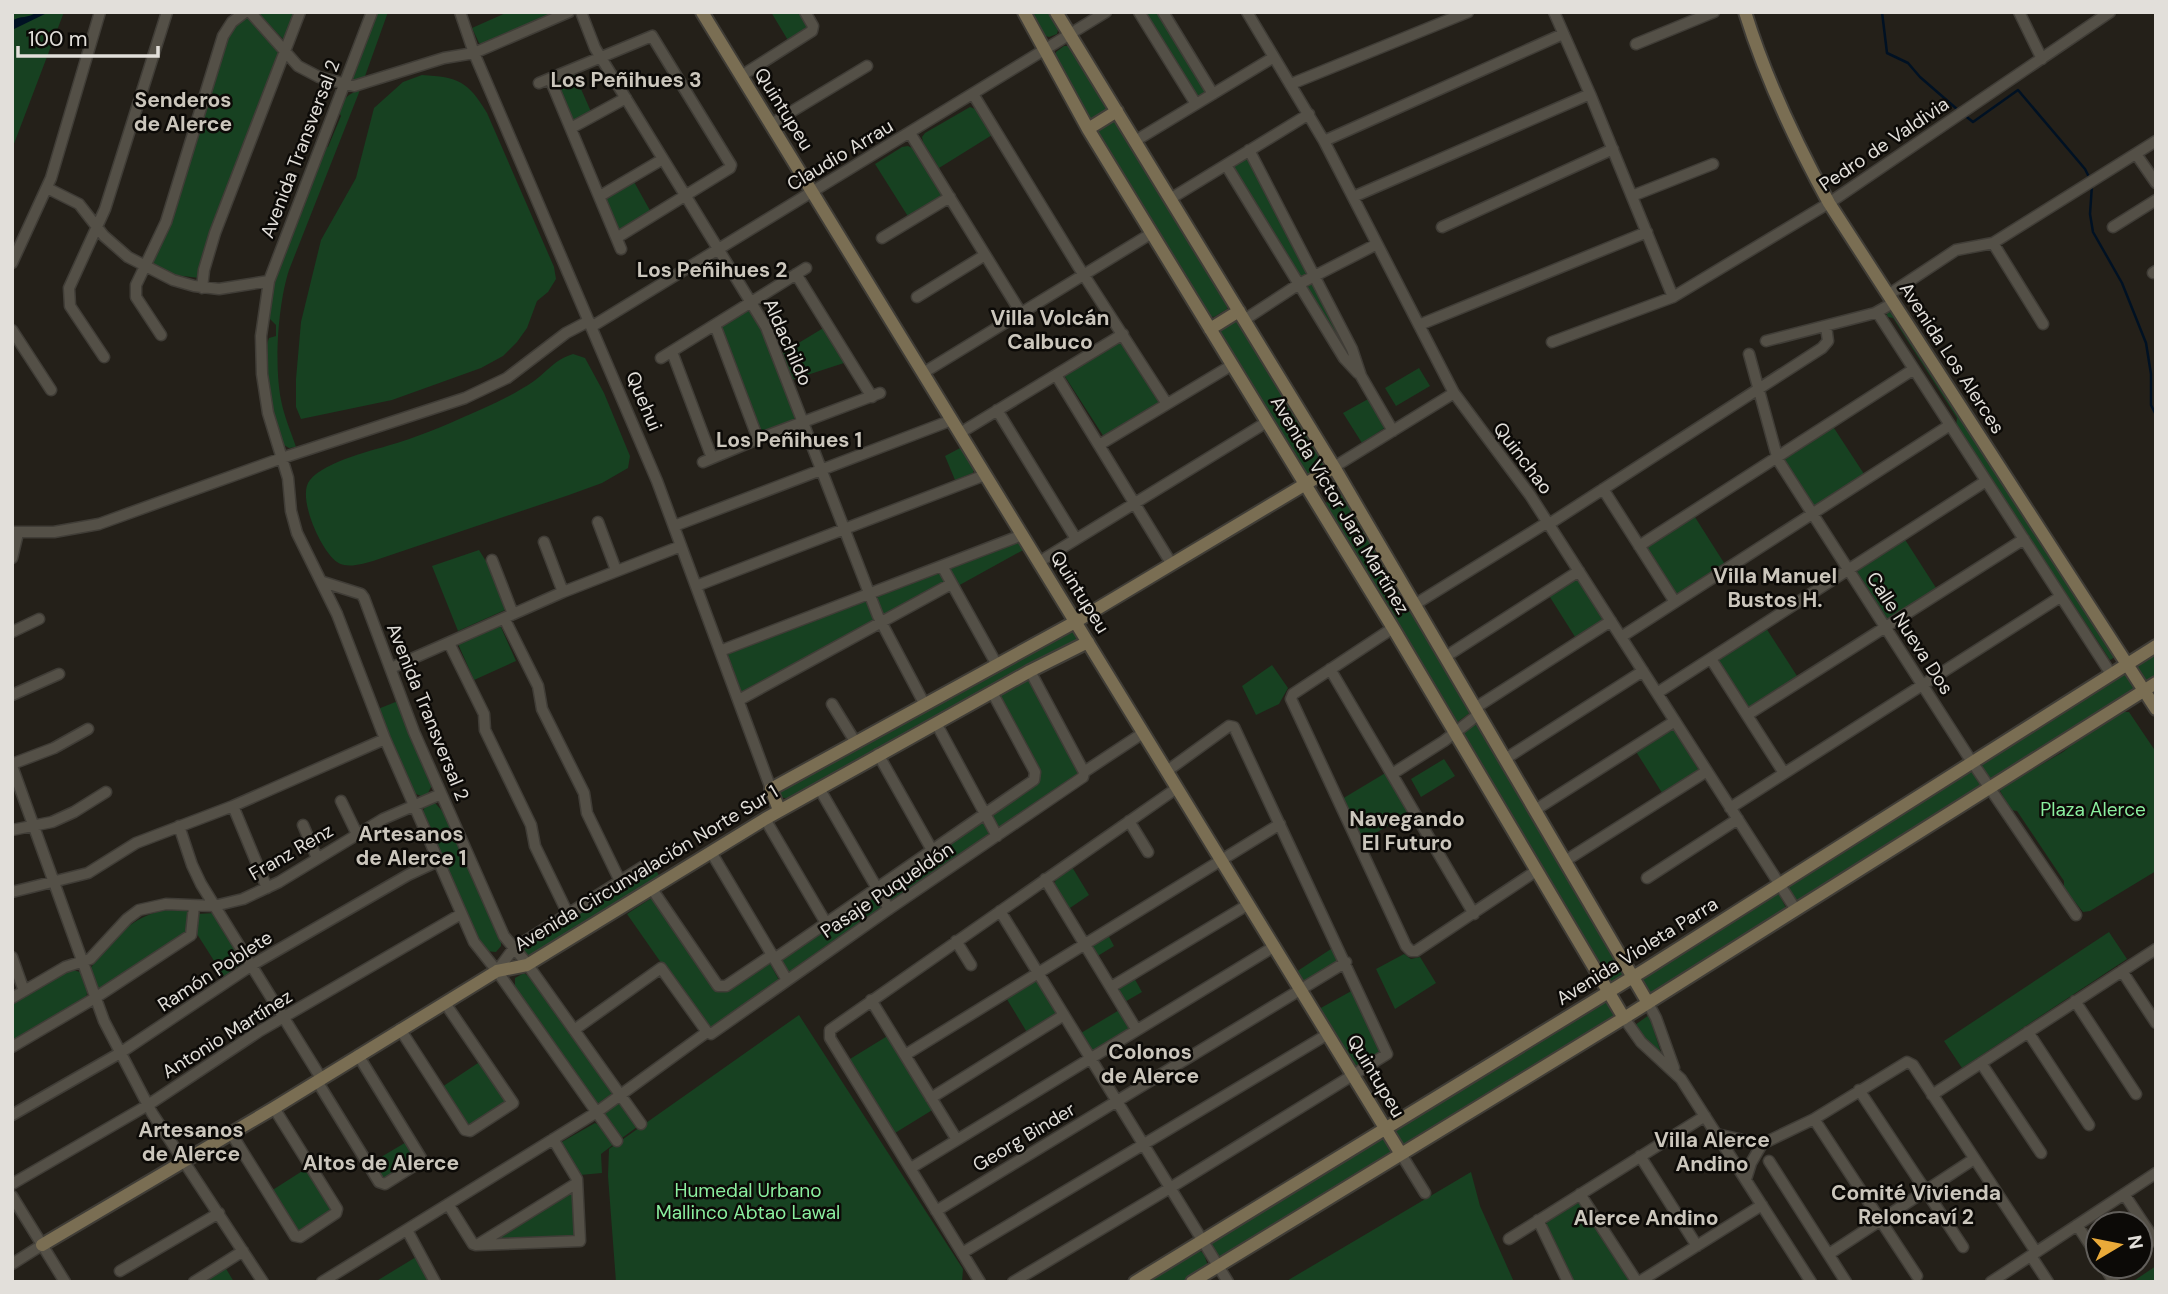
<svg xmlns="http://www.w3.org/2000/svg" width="2168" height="1294" font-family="'DM Sans',sans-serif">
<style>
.green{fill:#174121}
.water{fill:#001123}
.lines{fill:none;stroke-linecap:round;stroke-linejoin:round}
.stream{stroke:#001123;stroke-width:2.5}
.street-casing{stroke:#403d37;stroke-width:13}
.secondary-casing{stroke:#403d37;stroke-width:16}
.street{stroke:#545047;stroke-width:10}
.secondary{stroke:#7a6e53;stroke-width:12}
.labels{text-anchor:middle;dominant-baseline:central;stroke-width:5;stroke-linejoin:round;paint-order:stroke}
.street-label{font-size:19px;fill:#e2dfda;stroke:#0c0a07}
.park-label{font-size:19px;fill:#8bef9f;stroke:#0c0a07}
.neighbourhood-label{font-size:21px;font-weight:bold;fill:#cbc6bc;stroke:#0c0a07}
</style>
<rect width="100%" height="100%" fill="#242019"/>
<path class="green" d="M12 12H64L12 149Z
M257 12H297L285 41Z
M377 12H388L364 79 354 82 352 76Z
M508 12H557L486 43H479L472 28Z
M771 12H802L810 27 789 42Z
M1030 12H1051L1059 25 1057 34 1049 37 1043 35Z
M1143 12H1160L1207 92 1199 99 1195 97Z
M246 17 250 18 280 53 199 278 175 275 154 266 153 259 168 229 224 38 232 26Z
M1064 46H1069L1074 50 1227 301V309L1214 317 1209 316 1094 128 1056 60V52Z
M574 73 592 114 577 122 572 121 556 82Z
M422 75C458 77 468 81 487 113L554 267 556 279 548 292 537 301 527 328 517 342 503 356 481 368 392 400 301 419 296 407V379L301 322 321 240 356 178 374 108 403 82Z
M360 90 289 270C278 304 274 365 281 400 284 416 291 432 296 447L289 448 282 444C275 420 259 361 269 338L276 336V325L268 317 271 289 324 147H328L341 116 339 112C344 98 346 95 360 90Z
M970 107 978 110 992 135 939 168 923 142 922 137 925 133Z
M908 146 914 149 941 194 939 199 909 218 875 164 902 147Z
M1248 155 1308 273 1301 277 1233 170 1232 165Z
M633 180 652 214 620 233 605 198Z
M1313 282 1351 353 1353 365 1306 286Z
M748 310 761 330 795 416 794 421 764 434 760 433 721 330 723 325Z
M1891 312 2115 657 2110 660 1956 426 1957 418 1893 318 1888 317 1886 313Z
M1236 319 1325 464 1322 468 1306 476 1219 334 1218 330Z
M825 327 847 362 792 380 782 353Z
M1120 341 1160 403 1104 437 1064 375Z
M573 354 585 358 604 393 630 456 628 468 602 483 569 495 373 561C362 564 347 569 337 562 321 551 296 496 310 480 325 461 375 450 397 443 426 434 455 421 482 409 500 401 518 392 534 381 549 370 554 360 573 354Z
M1419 368 1430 386 1396 406 1385 388Z
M1370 398 1386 427 1362 443 1343 413Z
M1832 425 1866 477 1815 509 1783 458Z
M962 447 974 468 973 473 955 480 945 456Z
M1339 494 1345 495 1471 712 1456 723 1324 504Z
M1693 514 1726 566 1677 596 1644 549 1645 544Z
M1904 538 1938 591 1889 621 1886 619 1857 574 1858 567Z
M1019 540 1025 549 956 587 948 567Z
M479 550 489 566 505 610 458 631 432 566Z
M938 569 947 583 887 616 883 615 876 595Z
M1578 578 1604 622 1577 640 1548 594Z
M865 599 875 621 745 693 741 691 728 655 729 651Z
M500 625 516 661 474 680 458 644Z
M1766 628 1799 679 1749 710 1717 661Z
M1071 630 1075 631 1078 635 1074 643 789 799 780 797 781 790Z
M2156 653V678L2146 683 2135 666Z
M1272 665 1288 688 1279 704 1256 715 1242 686Z
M2124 673 2136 689 1991 780 1982 767 1983 762Z
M1026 679 1031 680 1081 774 1000 829 991 815 1035 782 998 695Z
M398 701 432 785 427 795 423 797 414 793 378 709Z
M2123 712H2129L2156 752V871L2090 911 2083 912 2064 888V881L2017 811 2011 810 1999 789 2063 752 2083 736Z
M1476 722 1626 974 1610 985 1461 733Z
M1672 727 1700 772 1664 796 1635 750Z
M1444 759 1455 776 1421 797 1411 779Z
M1970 771H1973L1982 785V788L1797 902 1789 892 1788 886Z
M1387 772 1411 813 1363 840 1342 799Z
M435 803 445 814 501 941V946L496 952 485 951 477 938 422 813 426 805Z
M982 820 990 836 892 905 881 887Z
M650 867 655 869 660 877 531 956 524 954V947Z
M1072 867 1089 895 1067 910 1053 887 1057 877Z
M1776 893 1779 894 1787 910 1649 994 1641 979Z
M875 894 883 908 791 975 788 974 780 962 781 957Z
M653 897 715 987 769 962 780 982 712 1031 708 1030 627 914Z
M168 910 188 911 190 930 101 991 98 989 90 969C110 941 133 914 168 910Z
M214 913 247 963 225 978 197 934 198 914Z
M2109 932 2127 959 1962 1068 1944 1041Z
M1107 933 1114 946 1096 957 1090 948 1091 942Z
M1334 947 1339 962 1309 981 1302 980 1296 972Z
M1404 954 1411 959 1420 957 1436 983 1395 1009 1376 969Z
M73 970 80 972 87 992 86 1000 12 1044V1004L68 971Z
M524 973 531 978 613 1093 597 1104 515 988V978Z
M1133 976 1142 992 1123 1003 1117 992 1118 986Z
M1035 979 1056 1010V1015L1028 1034 1005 996Z
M1355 989 1384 1050 1357 1070 1319 1009Z
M1605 1001 1615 1014 1614 1017 1403 1146 1394 1129Z
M1121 1009 1130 1029 1096 1051H1093L1081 1033Z
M799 1015 963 1269 962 1282H616L608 1176 609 1149Z
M1649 1015 1661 1053 1649 1044 1635 1025Z
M889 1035 934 1109 895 1133 850 1059Z
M481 1061 508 1102 467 1128 442 1087Z
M619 1101 637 1127 622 1138 603 1112Z
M595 1123 601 1126 614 1144 601 1154 602 1173 580 1175 560 1143Z
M1383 1136 1393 1152 1219 1259 1210 1243Z
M408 1141 417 1160 387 1179 381 1180 371 1163Z
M307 1168 333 1211 298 1233 271 1191Z
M1471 1172 1480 1206 1514 1282H1285Z
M570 1190 574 1191 576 1237 496 1241 495 1239Z
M1580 1200 1631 1282H1573L1546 1223 1547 1220Z
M1199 1250 1204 1254 1208 1266 1182 1282H1147Z
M416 1257 430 1282H375Z
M2156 1266V1280L2153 1282H2132Z
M225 1267 234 1282H201Z"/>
<path class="water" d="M36 12H49L12 30V21C20 15 29 19 36 12Z"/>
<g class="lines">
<path class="stream" d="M1882 12 1887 53 1908 63 1920 77 1958 110
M1963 114 1973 122 2018 90 2085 169 2090 179
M2092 185 2090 214 2093 232 2122 283 2146 343 2151 374V405L2156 415"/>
<g class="street-casing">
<path id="street" d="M250 12 298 66 319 77 354 86 444 58 474 53 569 12
M372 12 269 281 261 336 262 374 268 413 288 478 291 511 297 533 337 614 385 739 474 942 497 971 617 1141
M460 12 474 53 657 481 771 789
M581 12 595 48 766 327 878 616 925 705
M1139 12 1196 104
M1163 12 1213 94
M1247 12 1324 141 1454 393 1530 495 1796 910
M1554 12 1590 94 1673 297
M2019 12 2042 59
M1636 44 1714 12
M741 76 812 31 813 26 805 12
M550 79 621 249
M539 83 652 36 731 165 730 168 618 237
M1291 84 1468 12
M973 94 1078 266 1167 404
M771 124 867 66
M571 128 626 98
M910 133 1021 313
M1135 141 1274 57
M1324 141 1563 34
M1249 150 1352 349 1361 376 1393 431
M2136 154 2156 183
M1226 165 1344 358 1358 373
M47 188 79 204 104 236 128 257 173 280 194 286 219 289 269 281
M600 196 663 159
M1632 196 1713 164
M1353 197 1590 94
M1170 199 1309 114
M1442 227 1613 149
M2113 227 2156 200
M882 238 950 197
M1993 243 2043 324
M12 263 51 178 100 12
M2153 273 2156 271
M796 274 872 397
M202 288 204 270 215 233 300 12
M1888 295 1956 250 1993 243 2156 141
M917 297 985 255
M1877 312 2111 674
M1244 320 1299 284 1377 244
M715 325 758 439
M1419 325 1647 232
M591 327 1106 12
M12 330 51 390
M161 335 136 297V285L166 222 223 36 232 22 245 12
M1766 341 1875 313 1893 303
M1552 342 1673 297 1829 203 2110 12
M672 352 712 458
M1749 354 1778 460 1968 756 2076 915
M104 357 70 306 69 288 105 209 167 12
M661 358 806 268
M923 373 1152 233
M1056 375 1171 563
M997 410 1076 539
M960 433 1123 334
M1099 445 1232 365
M703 462 758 439 880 393
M1334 467 1454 393
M1603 489 1675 602
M598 522 616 570
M1549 524 1822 348 1828 341 1826 326
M674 526 952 420
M12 532H54L99 524 282 458 465 398 507 378 566 333 589 321
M544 542 563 592
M1639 546 1914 369
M12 558 18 533
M492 560 513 614
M1039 562 1267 422
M942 566 997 665
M323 582 361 594 364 598 414 732 504 936 525 961 641 1124
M696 586 985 475
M1414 605 1548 522
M504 618 538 686 542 709 584 793 587 813 620 881
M1393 628 1293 694 1291 699 1406 946 1411 951H1416L1536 871
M12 632 39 619
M1621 637 1950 425
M449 643 484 714 485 730 531 825 535 846 568 914
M720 651 1022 535
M1445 657 1579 571
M1711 659 1784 773
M391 668 563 592 681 546
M1330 669 1474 914
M1030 671 1084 772
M1657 693 1986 481
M12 695 59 674
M739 700 951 584
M832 704 856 743
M1475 708 1611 621
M1747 715 2024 539
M936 723 997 836
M878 754 932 850
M1505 759 1643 671
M12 764 54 748 88 729
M12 766 104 1021 152 1113 263 1282
M1392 774 1444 741 1479 714
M819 788 889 909
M341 801 357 834
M233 806 267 888
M1730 808 2060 597
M1535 810 1675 721
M765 819 826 923
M1129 821 1148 852
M303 825 317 858
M179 826 192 865 201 884 321 1078
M12 830 52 822 74 812 106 792
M711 852 787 980
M1565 861 1707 771
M1647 878 1738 819
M1045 879 1136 1029
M652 889 718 986H726L772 955
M12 892 88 873 136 843 233 806 385 739
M1000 911 1228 1282
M956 941 971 965
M12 957 24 991
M774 959 1034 780 1035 772 992 692
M497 971 514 948 644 866
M2122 971 2156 1023
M1111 987 1249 904
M12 998 65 967 90 959 127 919 139 910 166 904 214 906 243 899 279 882 383 819 441 794
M871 1000 957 1140
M2075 1001 2136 1094
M1648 1003 1656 1018 1674 1068
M1624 1018 1641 1042 1681 1079 1811 1282
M400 1029 465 1130 470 1131 513 1103 445 1003
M574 1030 661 968 707 1032
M2028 1032 2089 1125
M12 1047 95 998 191 935 194 906
M905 1055 1280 824
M1981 1063 2041 1153
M317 1081 379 1182 385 1184 420 1162 421 1158 358 1055
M1859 1090 1963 1247
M1932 1095 2156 949
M931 1098 1064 1015
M12 1115 120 1053 252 965 408 875 438 861
M1814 1119 1917 1276
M231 1133 295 1236 300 1237 336 1213 337 1209 274 1108
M1716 1134 1762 1144
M1401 1154 1425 1193
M1640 1156 1697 1246
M1769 1161 1846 1282
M911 1168 1275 946
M1746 1179 1751 1163 1762 1144 1814 1119 1907 1062 1913 1065 2036 1252
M12 1184 148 1105 258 1032 461 914
M1580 1194 1637 1282
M2124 1194 2156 1242
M12 1196 65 1282
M448 1204 473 1244 476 1245 580 1241 577 1179 553 1139
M936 1211 1346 962
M1538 1220 1568 1282
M2077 1225 2098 1257
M407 1230 435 1282
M1509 1239 1705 1116
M477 1245 577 1183
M962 1253 1328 1034
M1829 1254 1974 1159
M2031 1256 2048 1282
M12 1264 42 1245
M2104 1266 2114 1282
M120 1271 219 1213
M194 1282 243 1251
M322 1282 597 1112 707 1032 711 1034 889 909 1083 777 1084 772 1143 733
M980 1282 830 1038V1030L1177 788
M1013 1282 1170 1188 1387 1054 1234 727 1229 726 1167 771
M1639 1282 1762 1205
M1991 1282 2156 1173"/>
</g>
<g class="secondary-casing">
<path id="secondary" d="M702 12 1401 1154
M1024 12 1088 129 1393 628 1624 1018
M1056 12 1334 467 1648 1003
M1745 12C1766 80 1795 141 1829 203L2156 709
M1088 129 1117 111
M1210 329 1239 311
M779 810 771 789 1075 622 1334 467
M42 1245 274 1108 497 971 527 965 765 819 1030 671 1088 642
M1135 1282 1646 969 2156 646
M1192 1282 1624 1018 2156 683"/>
</g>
<use href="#street" class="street"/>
<use href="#secondary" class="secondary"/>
</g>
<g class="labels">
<g class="street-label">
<text transform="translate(784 109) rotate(58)">Quintupeu</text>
<text transform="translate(1884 144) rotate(-34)">Pedro de Valdivia</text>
<text transform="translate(300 149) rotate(-69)">Avenida Transversal 2</text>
<text transform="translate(840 155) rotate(-31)">Claudio Arrau</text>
<text transform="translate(788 342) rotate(66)">Aldachildo</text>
<text transform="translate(1952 358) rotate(57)">Avenida Los Alerces</text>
<text transform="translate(644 401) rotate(67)">Quehui</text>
<text transform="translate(1523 458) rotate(53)">Quinchao</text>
<text transform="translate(1340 505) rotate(59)">Avenida Víctor Jara Martínez</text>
<text transform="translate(1080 592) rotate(58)">Quintupeu</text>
<text transform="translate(1910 633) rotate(57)">Calle Nueva Dos</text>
<text transform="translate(428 712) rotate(68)">Avenida Transversal 2</text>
<text transform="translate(291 852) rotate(-30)">Franz Renz</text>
<text transform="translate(646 868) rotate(-31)">Avenida Circunvalación Norte Sur 1</text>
<text transform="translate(887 890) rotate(-34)">Pasaje Puqueldón</text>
<text transform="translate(1637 951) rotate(-32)">Avenida Violeta Parra</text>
<text transform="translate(215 971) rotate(-33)">Ramón Poblete</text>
<text transform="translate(227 1034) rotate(-32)">Antonio Martínez</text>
<text transform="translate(1376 1076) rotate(59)">Quintupeu</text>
<text transform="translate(1024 1137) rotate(-31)">Georg Binder</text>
</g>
<g class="park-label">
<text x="2093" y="809">Plaza Alerce</text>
<text x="748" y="1190">Humedal Urbano<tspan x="748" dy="22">Mallinco Abtao Lawal</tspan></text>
</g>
<g class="neighbourhood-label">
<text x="626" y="80">Los Peñihues 3</text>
<text x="183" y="100">Senderos<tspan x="183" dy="24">de Alerce</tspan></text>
<text x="712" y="270">Los Peñihues 2</text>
<text x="1050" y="318">Villa Volcán<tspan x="1050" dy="24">Calbuco</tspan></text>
<text x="789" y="440">Los Peñihues 1</text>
<text x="1775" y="576">Villa Manuel<tspan x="1775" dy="24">Bustos H.</tspan></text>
<text x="1407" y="819">Navegando<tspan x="1407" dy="24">El Futuro</tspan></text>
<text x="411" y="834">Artesanos<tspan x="411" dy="24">de Alerce 1</tspan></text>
<text x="1150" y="1052">Colonos<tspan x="1150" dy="24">de Alerce</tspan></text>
<text x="191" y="1130">Artesanos<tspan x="191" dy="24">de Alerce</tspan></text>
<text x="1712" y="1140">Villa Alerce<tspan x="1712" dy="24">Andino</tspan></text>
<text x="381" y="1163">Altos de Alerce</text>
<text x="1916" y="1193">Comité Vivienda<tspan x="1916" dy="24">Reloncaví 2</tspan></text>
<text x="1646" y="1218">Alerce Andino</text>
</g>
</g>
<rect width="2168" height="1294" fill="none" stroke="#e2dfda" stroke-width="28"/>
<g transform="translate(2119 1245) rotate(80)"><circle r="33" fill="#0c0a07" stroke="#625f5b" stroke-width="2"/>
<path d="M0-5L12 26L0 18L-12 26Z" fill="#eaaa39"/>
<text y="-10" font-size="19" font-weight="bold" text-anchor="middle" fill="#e2dfda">N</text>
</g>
<path d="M18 46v10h140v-10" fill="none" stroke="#e2dfda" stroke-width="3.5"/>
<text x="28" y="46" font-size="21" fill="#e2dfda" stroke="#0c0a07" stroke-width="5" paint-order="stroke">100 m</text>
</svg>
